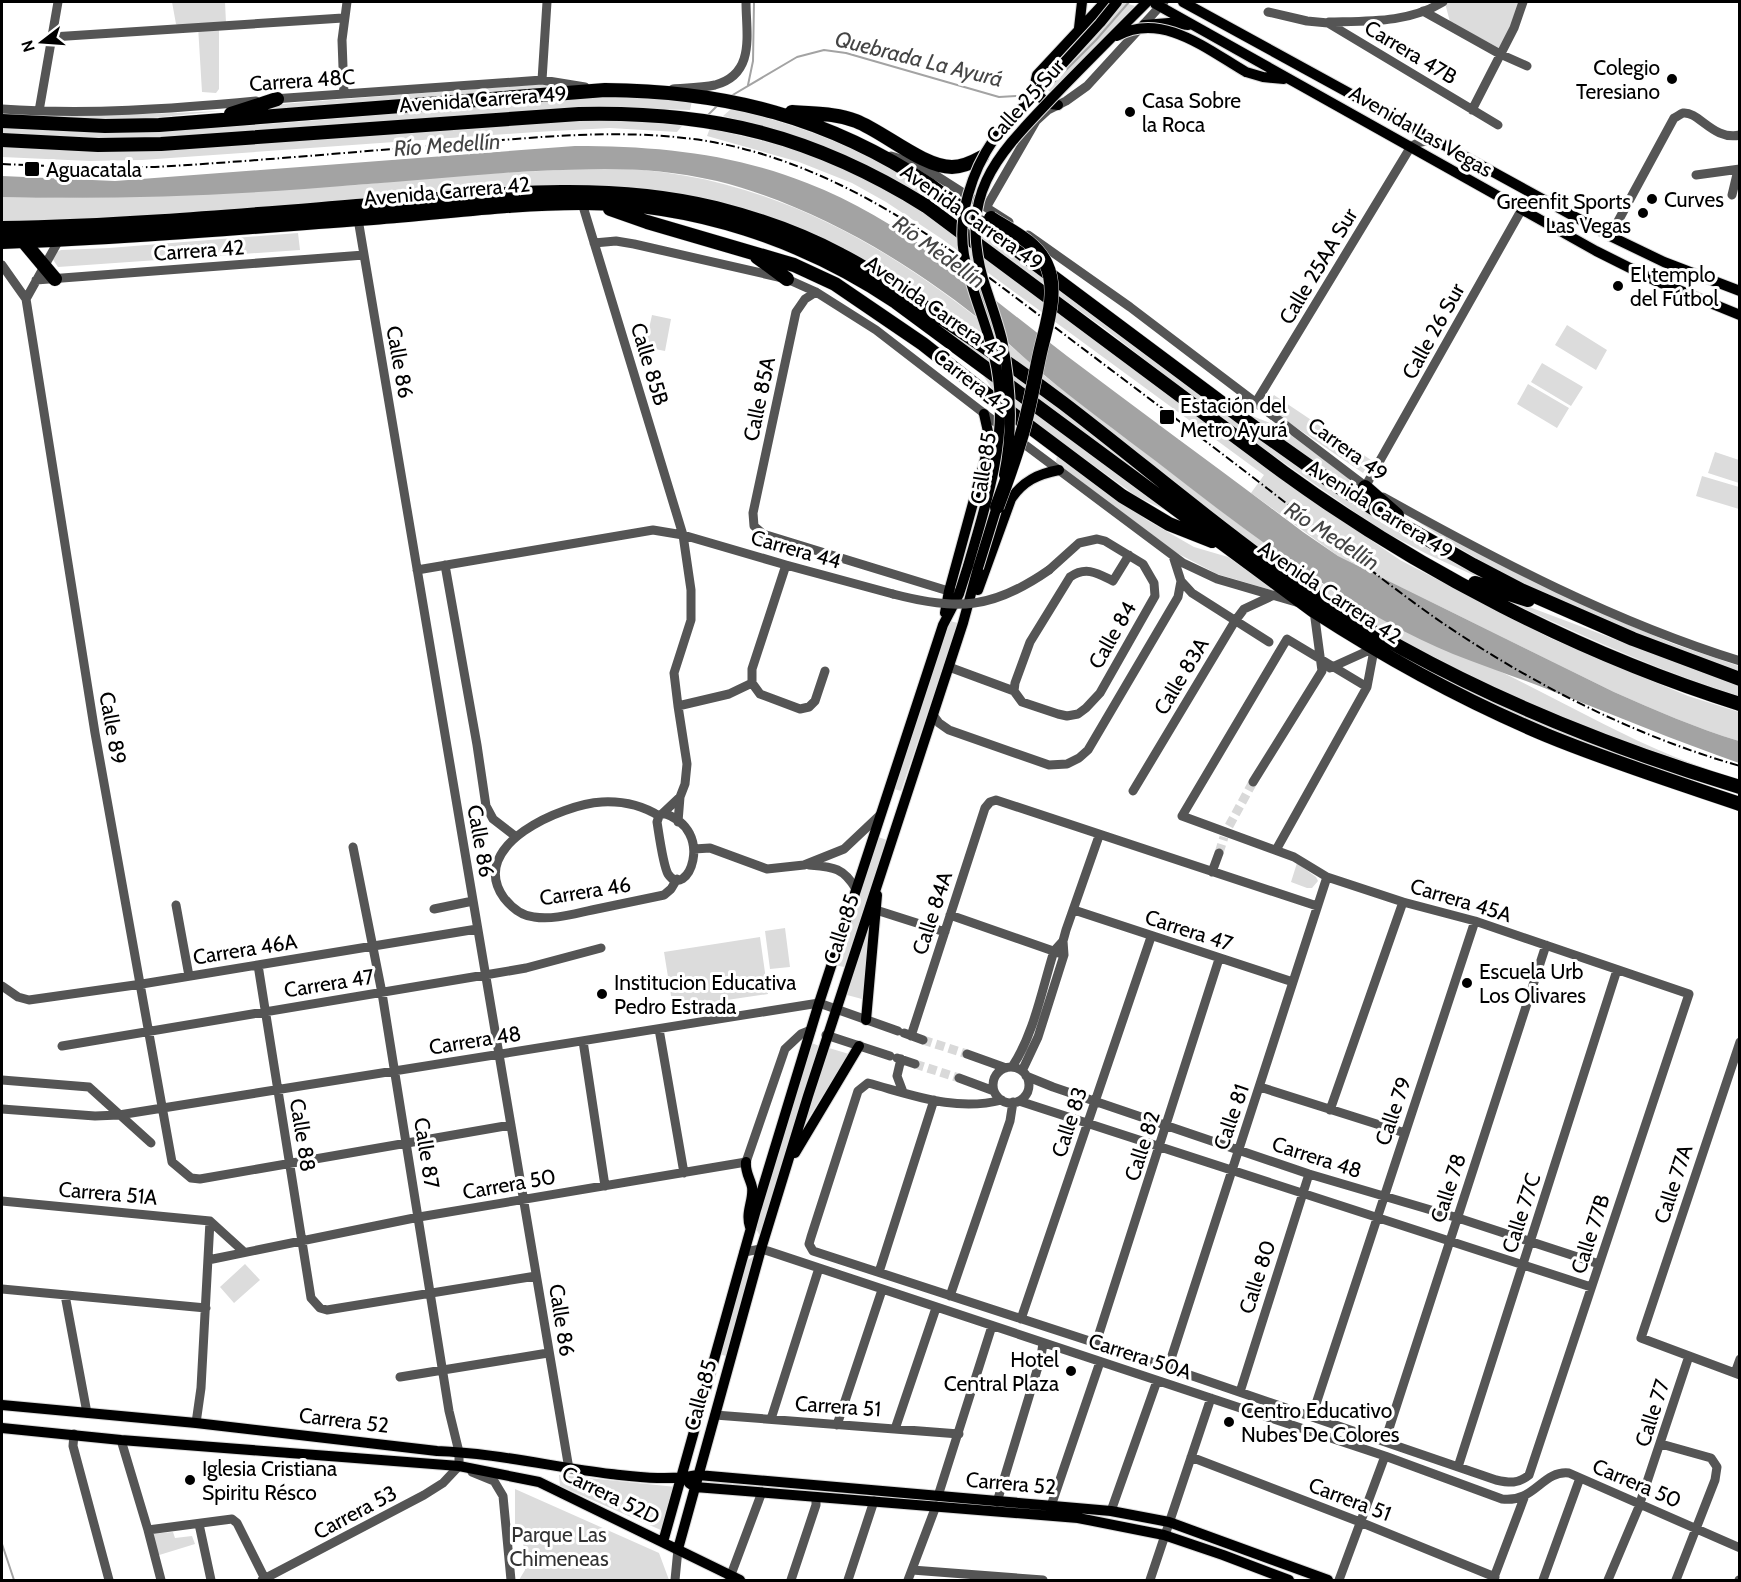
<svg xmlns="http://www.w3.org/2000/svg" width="1741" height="1582" font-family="Cabin,sans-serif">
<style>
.green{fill:#dcdcdc}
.water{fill:#a3a3a3}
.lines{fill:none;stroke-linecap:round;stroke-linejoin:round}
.stream{stroke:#a3a3a3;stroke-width:2}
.minor-tunnel{stroke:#d9d9d9;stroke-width:9;stroke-dasharray:9 4.5;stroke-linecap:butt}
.major-casing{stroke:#dbdbdb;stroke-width:12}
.highway-casing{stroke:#dbdbdb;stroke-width:15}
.minor{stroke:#555;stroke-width:9}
.major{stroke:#000;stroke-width:10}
.highway{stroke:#000;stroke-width:14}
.rail{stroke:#000;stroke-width:2;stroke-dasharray:9 3 1.5 3;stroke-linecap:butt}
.major-bridge-casing{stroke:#dbdbdb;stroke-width:12;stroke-linecap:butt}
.highway-bridge-casing{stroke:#dbdbdb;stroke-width:15;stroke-linecap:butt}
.minor-bridge{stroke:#555;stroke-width:9}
.major-bridge{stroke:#000;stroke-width:10}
.highway-bridge{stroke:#000;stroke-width:14}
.poi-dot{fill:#000;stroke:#fff;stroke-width:2}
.labels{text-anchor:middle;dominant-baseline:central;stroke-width:6;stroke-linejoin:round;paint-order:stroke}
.street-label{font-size:21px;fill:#000;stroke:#fff}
.poi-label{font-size:21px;fill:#000;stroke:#fff;text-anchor:start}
.park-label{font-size:21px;fill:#333;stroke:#fff}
.water-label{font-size:22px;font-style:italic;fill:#444;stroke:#fff}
</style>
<rect width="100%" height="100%" fill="#fff"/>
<path class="green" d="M172 2H225L226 23 219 25V89L216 93 202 92 198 26H180L176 24Z
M1122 2 1135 6 1053 95 1044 86Z
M1447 2H1522L1512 26 1499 48 1450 22 1445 3Z
M540 84 562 87 263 111 281 104Z
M592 97H634L692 101 690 110 586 107 182 139 111 140 2 135V128C199 141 395 109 592 97Z
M731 109C793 122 850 145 906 176L1300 468 1382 523 1493 584 1427 554 1379 529 1228 424 1105 329 1013 263 809 141 773 129 723 116Z
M221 111 143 119 96 121 2 118V114H149Z
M591 118 685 122 677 132 610 128 536 132 142 160 90 161 2 157V146Z
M710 128C745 137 780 144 814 156 852 170 887 190 922 211L1208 425 1276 475 1400 560 1550 638 1688 696 1739 712V741C1696 728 1655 710 1614 692L1338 556 1251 493 1264 475 942 239 886 202 852 183 799 162 707 136Z
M602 168C752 169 877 237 991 329 1010 344 1027 361 1045 376 1084 407 1124 437 1164 467 1217 508 1271 550 1327 587 1365 611 1407 632 1448 651 1464 658 1481 662 1497 670 1550 695 1600 724 1654 748 1678 759 1703 767 1727 776L1570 723 1453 669 1364 620 1279 565 1216 515 971 331 720 203 165 216 2 223V197L60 198 357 185 457 175Z
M597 195 667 202 713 212 792 237 839 259 889 288 1044 394 1103 442 1316 600C1433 679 1563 736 1696 779L1672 775 1629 760 1537 724 1491 704 1388 651 1314 603 935 323C901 300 866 276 828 257 778 233 722 216 667 206 584 191 500 205 417 211 278 221 140 234 2 236V233L61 232 547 196Z
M298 233 300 250 58 267 52 258 55 253 61 250 109 248Z
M652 315 671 319 665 351 645 347Z
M1567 325 1607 350 1596 370 1555 345Z
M1542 363 1583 387 1571 406 1531 382Z
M980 371 1016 400 1096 455 1167 511 1136 496 1035 423 993 390Z
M1528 384 1569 408 1557 428 1517 404Z
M1274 395 1371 460 1363 473 1266 407Z
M1242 412 1280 427 1347 477 1358 493Z
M1715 452 1739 460V483L1708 473Z
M1057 456 1147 520 1194 547 1228 557 1278 592 1217 574 1169 549 1056 462Z
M1702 476 1739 487V509L1696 496Z
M1414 519 1481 554 1622 622 1674 644 1739 666V671C1626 636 1512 586 1414 519Z
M1484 590 1739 686V696C1651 669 1568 629 1484 590Z
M950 621 958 623 901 791 894 789Z
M878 837 887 840 844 967 835 965Z
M1297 863 1316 877 1318 881 1312 888H1307L1291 882Z
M873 913 862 999 847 995Z
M785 928 790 967 770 969 765 931Z
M760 937 768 994 673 1008 664 952Z
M812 1043 819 1046 760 1236 755 1227Z
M829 1048 849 1054 801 1130Z
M754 1256 726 1356 719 1354 745 1262Z
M245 1264 260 1280 234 1303 220 1287Z
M559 1475 676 1487 663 1531 560 1486Z
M515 1489 659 1553 669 1580H519L525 1570 523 1538 515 1527Z
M173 1532 175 1538 192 1536 195 1544 156 1556 150 1534Z"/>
<path class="water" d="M575 146C656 146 731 153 807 183 904 220 985 294 1067 356 1145 415 1225 473 1303 532L1338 556 1614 692C1655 710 1696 728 1739 741V763C1676 741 1614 715 1552 691 1519 678 1486 667 1453 654 1410 636 1366 612 1327 586 1268 548 1212 505 1157 462 1119 433 1080 405 1043 374 1026 360 1010 344 993 330 914 265 817 206 717 181 653 166 601 168 536 171 476 174 416 181 355 185 238 195 119 200 2 197V176L115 181Z"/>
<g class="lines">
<path class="stream" d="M748 85 753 61 754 2
M1047 89 1096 40 1129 2
M731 96 797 57 824 50 846 53 999 97 1016 96
M706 117 717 106
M2 1544 14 1580"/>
<path class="minor-tunnel" d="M1229 826 1253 782
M1219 853 1224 837
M923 1040 967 1054
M915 1064 959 1078"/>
<g class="major-casing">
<path id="major" d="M1152 2 1596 251 1654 280 1740 315
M1183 2 1610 236 1664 262 1740 291
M1144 25 1169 23 1188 25
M1079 28 1082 2
M1246 72 1263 77 1284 79
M1058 105C1041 104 1032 91 1037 75L1105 2
M978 590 1011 499C1023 481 1038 474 1059 470
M945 613 949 591 987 452 989 436 984 414
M866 1020 877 895
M795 1153 859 1046
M746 1162C745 1172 750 1178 752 1187 754 1200 745 1212 750 1227
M2 1405 196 1423 437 1451C495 1453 553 1467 611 1474 639 1477 669 1481 698 1475L1111 1511 1169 1522 1328 1580
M2 1428 121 1440 459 1466 539 1482 740 1580
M689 1483 695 1487 1078 1518 1164 1535 1223 1555 1289 1580
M663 1542 756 1210 819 1003 943 625 959 594 968 566
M678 1549 761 1249 808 1096 963 623 978 568"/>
</g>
<g class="highway-casing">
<path id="highway" d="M792 112C814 114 835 113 856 121 884 132 923 167 952 167 963 167 973 162 982 157
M231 114 277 99
M2 121 105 126 159 125 605 90C726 91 828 117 930 185L1258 430 1337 486 1376 510 1473 565 1523 591 1633 639 1740 679
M2 140 98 145 161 144 579 114C712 111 812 135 926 206L1283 472C1418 570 1580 654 1740 704
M610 209 647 222 794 265 835 284 923 344 994 400 1122 496 1169 524 1212 541
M2 228C129 226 256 214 383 204 494 194 606 181 716 208 759 219 802 234 841 255 875 272 906 295 938 316 981 344 1023 373 1063 403 1139 461 1212 524 1290 579 1427 674 1581 739 1740 787
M2 242C126 238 250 227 373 218 442 213 511 203 580 203 692 202 804 240 896 302L1314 611C1388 659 1465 701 1546 735 1609 761 1675 782 1740 804
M24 242 55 279
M757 257 787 279
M1365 487 1397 515
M1475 583 1528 600"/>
</g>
<path class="minor" d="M1423 11 1500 54 1527 66
M1268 12 1307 21 1328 23 1498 125
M1329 22C1368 21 1409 23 1443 2
M52 37 343 18
M542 80 547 2
M673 89C686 88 702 88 715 85 756 74 746 34 746 2
M344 94 342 40 347 2
M273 99 542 80 585 87
M2 109C86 115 172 109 256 101
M1472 110 1514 28 1523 2
M39 111 58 2
M891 156 918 164 1009 222
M1696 175 1740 169
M1732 195 1738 170
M582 203 683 535 691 590V620L674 673 678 706
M987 206 1036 121 1048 110 1066 101 1087 86 1164 2
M358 219 569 1469
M1028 235 1130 307 1368 488
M1610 236 1674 118C1677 117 1680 114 1683 113 1699 111 1713 141 1740 135
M594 243 616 241 634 244 787 279 816 292 876 330 1003 428
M2 265 26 299 95 733 172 1162 191 1178 200 1179 511 1125
M36 280 364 255
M816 292 805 299 796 312 753 513 754 526 763 534 955 593
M26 299 59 240
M1221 402H1256L1410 148C1419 140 1426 141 1437 143
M1016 438 1183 563 1217 579 1296 602
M1365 487 1531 193
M1383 497C1498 561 1614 622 1740 661
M445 565 477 745 486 806 493 819 515 836
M786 565 752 669V683L760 694 800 709 809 707 815 701 825 671
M417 570 653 530 683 535 786 565 893 594
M1049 570 1079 543 1097 539 1105 541 1143 564 1154 583 1155 596 1100 693 1086 708 1078 714 1067 716 1058 714 1022 702 1014 691 1015 683 1030 642 1070 577C1086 566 1097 573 1113 581L1129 555
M1181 581 1192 593 1269 642
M949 667 1014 691
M1330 668 1372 649
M933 715 939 723 949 730 1049 765 1067 764 1079 758 1088 750 1178 597 1181 581 1173 556
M1253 782 1322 671 1314 611
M1133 791 1235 621 1244 609 1274 595
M663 813C718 830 686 902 668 874 663 865 659 834 657 822L659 816Z
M663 813 680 797
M659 816C643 806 622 801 602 802 563 804 466 845 504 898 512 908 521 916 534 917 553 920 573 914 592 910 616 905 640 900 664 895L671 889 677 879
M678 822 680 797 685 784 687 764 678 706 729 694 752 683
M353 847 382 993 449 1411 459 1452V1466
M694 849 710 848 767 869 804 865 844 849 880 815
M1276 850 1367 687 1374 650
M809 865C833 867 843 867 856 889
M1212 872 1219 853
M176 905 189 976
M434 909 473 901
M876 910 945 932
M1074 910 1293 982
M950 915 1059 953
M258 965 311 1298 320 1308 327 1310 536 1276
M2 986 18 997 29 1000 142 984 477 929
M659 1029 684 1173
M904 1033 923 1040
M826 1035 890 1056
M911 1036 985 808 990 802 996 800 1317 906
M583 1041 605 1186
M1740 1042 1641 1338 1740 1375
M62 1046 485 975 526 968 601 948
M967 1054 1006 1068
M897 1058 915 1064
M901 1059 897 1076 903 1092
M1012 1067C1034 1034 1042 989 1054 951L1063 941
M993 1085a18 18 0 1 1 36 0a18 18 0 1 1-36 0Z
M1022 1071 1038 1037 1064 955 1063 941 1066 930 1099 836
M1026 1076 1053 1087 1309 1174 1458 1218 1599 1264
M959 1078 994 1091
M2 1080 89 1087 151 1143
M1260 1087 1405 1133
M1002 1100C955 1112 913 1095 868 1083L858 1091 811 1237 809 1244 813 1251 1108 1347 1496 1480C1510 1483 1518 1484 1529 1475L1689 994 1475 921 1403 902 1327 877 1294 857 1182 816 1287 639 1367 687
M1019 1101 1591 1287
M2 1109 95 1116 119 1115 819 1003 898 1031
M1330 1110 1403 902
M2 1201 210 1221 243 1251
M744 1252 761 1249 768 1251 1385 1456 1502 1499C1535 1503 1542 1470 1569 1473L1740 1548
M208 1260 419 1217 746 1162 785 1049 801 1034 811 1030
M879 1272 934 1100
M2 1289 206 1308
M65 1295 87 1413
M950 1296 1010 1121 1013 1102
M1021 1319 1151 937
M1096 1343 1219 959
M1168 1368 1327 877
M1735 1373 1740 1359
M400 1377 548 1353
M1240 1392 1309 1174
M715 1415 959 1434
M1312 1416 1475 921
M771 1419 819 1268
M196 1423 201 1388 210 1221
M837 1425 882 1290
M895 1429 936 1308
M74 1434 73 1446 109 1580
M121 1440 148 1530 161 1580
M1385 1441 1546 945
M1661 1444 1711 1458 1717 1467 1715 1480 1676 1580
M1191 1457 1360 1522 1495 1577
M1458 1467 1617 970
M472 1472 494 1481 503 1496 511 1580
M938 1496 992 1326
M997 1502 1041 1357 1043 1343
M1051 1506 1100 1362
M1111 1511 1157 1381
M199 1524 211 1580
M148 1530 232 1519 237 1523 265 1579
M912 1570 1043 1580
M262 1580 424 1495 443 1483 459 1466
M675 1580 678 1549
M729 1580 762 1492
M791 1580 816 1505V1497
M848 1580 874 1501
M908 1580 936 1506
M1150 1580 1211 1398
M1339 1580 1385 1456
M1493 1580 1524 1498
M1543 1580 1580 1478
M1608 1580 1638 1509 1689 1356
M1739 1580H1740"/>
<use href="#major" class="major"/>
<use href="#highway" class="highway"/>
<path class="rail" d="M2 164 93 168 155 167C259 161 363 151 466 143 551 136 639 127 723 144 856 172 964 258 1069 338 1135 388 1202 438 1268 489 1326 534 1383 582 1444 624 1534 685 1635 736 1740 766"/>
<g class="major-bridge-casing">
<path id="major-bridge" d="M1117 36C1162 11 1208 50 1246 72
M1004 475C1013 431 1011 384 1002 340 997 319 989 299 983 279 958 191 999 154 1054 96 1085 64 1116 33 1147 2
M968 566C985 507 1005 449 999 387 995 339 973 301 964 255 957 216 972 171 994 139L1100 23 1117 2
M978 568 999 500"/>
</g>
<g class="highway-bridge-casing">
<path id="highway-bridge" d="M991 218C1011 231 1036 242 1046 264 1059 291 1046 326 1040 353 1034 380 1030 407 1022 434 1015 458 1006 483 997 507"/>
</g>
<path class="minor-bridge" d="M893 594C958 611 993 609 1049 570"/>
<use href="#major-bridge" class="major-bridge"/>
<use href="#highway-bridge" class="highway-bridge"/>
</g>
<g class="poi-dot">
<circle cx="1672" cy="79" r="6"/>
<circle cx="1130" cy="112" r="6"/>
<rect x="24" y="161" width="16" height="16" rx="3"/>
<circle cx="1652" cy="199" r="6"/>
<circle cx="1643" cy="213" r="6"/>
<circle cx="1618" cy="286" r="6"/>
<rect x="1159" y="409" width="16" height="16" rx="3"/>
<circle cx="1467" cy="983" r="6"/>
<circle cx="602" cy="994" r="6"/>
<circle cx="1071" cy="1371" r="6"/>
<circle cx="1229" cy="1422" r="6"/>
<circle cx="190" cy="1480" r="6"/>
</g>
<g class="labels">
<g class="street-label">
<text transform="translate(1411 52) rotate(31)">Carrera 47B</text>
<text transform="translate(302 80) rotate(-4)">Carrera 48C</text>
<text transform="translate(483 99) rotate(-4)">Avenida Carrera 49</text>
<text transform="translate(1025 101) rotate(-48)">Calle 25 Sur</text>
<text transform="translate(1421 131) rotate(30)">Avenida Las Vegas</text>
<text transform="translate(447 191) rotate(-5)">Avenida Carrera 42</text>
<text transform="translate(972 217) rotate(35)">Avenida Carrera 49</text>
<text transform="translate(199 250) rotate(-4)">Carrera 42</text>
<text transform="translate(1318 266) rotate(-59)">Calle 25AA Sur</text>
<text transform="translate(936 308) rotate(35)">Avenida Carrera 42</text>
<text transform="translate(1433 331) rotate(-61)">Calle 26 Sur</text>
<text transform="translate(400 362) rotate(80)">Calle 86</text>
<text transform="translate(650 364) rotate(73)">Calle 85B</text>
<text transform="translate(972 381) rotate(38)">Carrera 42</text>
<text transform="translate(759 399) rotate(-78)">Calle 85A</text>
<text transform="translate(1348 449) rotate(36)">Carrera 49</text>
<text transform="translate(983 468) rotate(-81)">Calle 85</text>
<text transform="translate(1380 509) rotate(32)">Avenida Carrera 49</text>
<text transform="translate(796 549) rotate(16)">Carrera 44</text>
<text transform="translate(1330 592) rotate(34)">Avenida Carrera 42</text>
<text transform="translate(1112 635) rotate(-60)">Calle 84</text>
<text transform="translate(1181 676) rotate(-59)">Calle 83A</text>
<text transform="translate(113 728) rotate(80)">Calle 89</text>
<text transform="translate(481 841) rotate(80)">Calle 86</text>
<text transform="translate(585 891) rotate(-9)">Carrera 46</text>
<text transform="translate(1461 900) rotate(17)">Carrera 45A</text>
<text transform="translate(932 913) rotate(-72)">Calle 84A</text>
<text transform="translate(841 929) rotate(-72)">Calle 85</text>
<text transform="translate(1189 930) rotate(18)">Carrera 47</text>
<text transform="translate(245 949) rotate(-9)">Carrera 46A</text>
<text transform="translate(329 983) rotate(-9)">Carrera 47</text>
<text transform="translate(475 1040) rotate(-9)">Carrera 48</text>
<text transform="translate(1393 1111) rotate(-71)">Calle 79</text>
<text transform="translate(1231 1117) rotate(-71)">Calle 81</text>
<text transform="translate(1069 1122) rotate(-72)">Calle 83</text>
<text transform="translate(303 1135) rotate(81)">Calle 88</text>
<text transform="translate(1142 1146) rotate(-72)">Calle 82</text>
<text transform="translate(427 1153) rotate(81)">Calle 87</text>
<text transform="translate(1317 1157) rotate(18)">Carrera 48</text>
<text transform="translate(509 1184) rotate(-10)">Carrera 50</text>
<text transform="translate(1673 1184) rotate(-72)">Calle 77A</text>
<text transform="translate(1448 1188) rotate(-72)">Calle 78</text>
<text transform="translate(108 1193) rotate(5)">Carrera 51A</text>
<text transform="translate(1521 1213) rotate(-72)">Calle 77C</text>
<text transform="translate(1590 1234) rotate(-72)">Calle 77B</text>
<text transform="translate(1257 1277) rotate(-72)">Calle 80</text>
<text transform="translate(562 1320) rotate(81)">Calle 86</text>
<text transform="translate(1140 1356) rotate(18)">Carrera 50A</text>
<text transform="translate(700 1395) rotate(-75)">Calle 85</text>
<text transform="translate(838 1406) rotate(4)">Carrera 51</text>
<text transform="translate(1652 1413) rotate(-72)">Calle 77</text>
<text transform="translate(344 1420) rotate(7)">Carrera 52</text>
<text transform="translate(1011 1483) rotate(5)">Carrera 52</text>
<text transform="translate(1637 1483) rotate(23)">Carrera 50</text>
<text transform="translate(611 1495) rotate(26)">Carrera 52D</text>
<text transform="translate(1350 1499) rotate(21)">Carrera 51</text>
<text transform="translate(355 1512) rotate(-28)">Carrera 53</text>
</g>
<g class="poi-label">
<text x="1660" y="67" text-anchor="end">Colegio<tspan x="1660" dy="24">Teresiano</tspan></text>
<text x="1142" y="100">Casa Sobre<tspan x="1142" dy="24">la Roca</tspan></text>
<text x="46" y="169">Aguacatala</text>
<text x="1664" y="199">Curves</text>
<text x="1631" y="201" text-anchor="end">Greenfit Sports<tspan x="1631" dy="24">Las Vegas</tspan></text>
<text x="1630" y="274">El templo<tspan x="1630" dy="24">del Fútbol</tspan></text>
<text x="1180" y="405">Estación del<tspan x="1180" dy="24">Metro Ayurá</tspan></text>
<text x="1479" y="971">Escuela Urb<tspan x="1479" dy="24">Los Olivares</tspan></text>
<text x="614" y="982">Institucion Educativa<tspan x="614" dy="24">Pedro Estrada</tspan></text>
<text x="1059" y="1359" text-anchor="end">Hotel<tspan x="1059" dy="24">Central Plaza</tspan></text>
<text x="1241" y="1410">Centro Educativo<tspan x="1241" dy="24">Nubes De Colores</tspan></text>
<text x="202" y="1468">Iglesia Cristiana<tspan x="202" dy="24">Spiritu Résco</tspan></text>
</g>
<g class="park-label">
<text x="559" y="1534">Parque Las<tspan x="559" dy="24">Chimeneas</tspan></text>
</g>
<g class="water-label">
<text transform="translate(919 59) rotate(14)">Quebrada La Ayurá</text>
<text transform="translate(447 145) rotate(-4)">Río Medellín</text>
<text transform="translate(939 252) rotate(36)">Río Medellín</text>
<text transform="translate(1332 536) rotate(33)">Río Medellín</text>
</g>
</g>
<rect width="1741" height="1582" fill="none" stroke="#000000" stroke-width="6"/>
<g transform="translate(42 42) rotate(253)" stroke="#ffffff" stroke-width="4.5" paint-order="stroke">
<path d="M0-4.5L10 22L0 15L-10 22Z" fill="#000000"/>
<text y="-9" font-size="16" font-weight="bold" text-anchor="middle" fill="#000000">N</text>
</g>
</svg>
